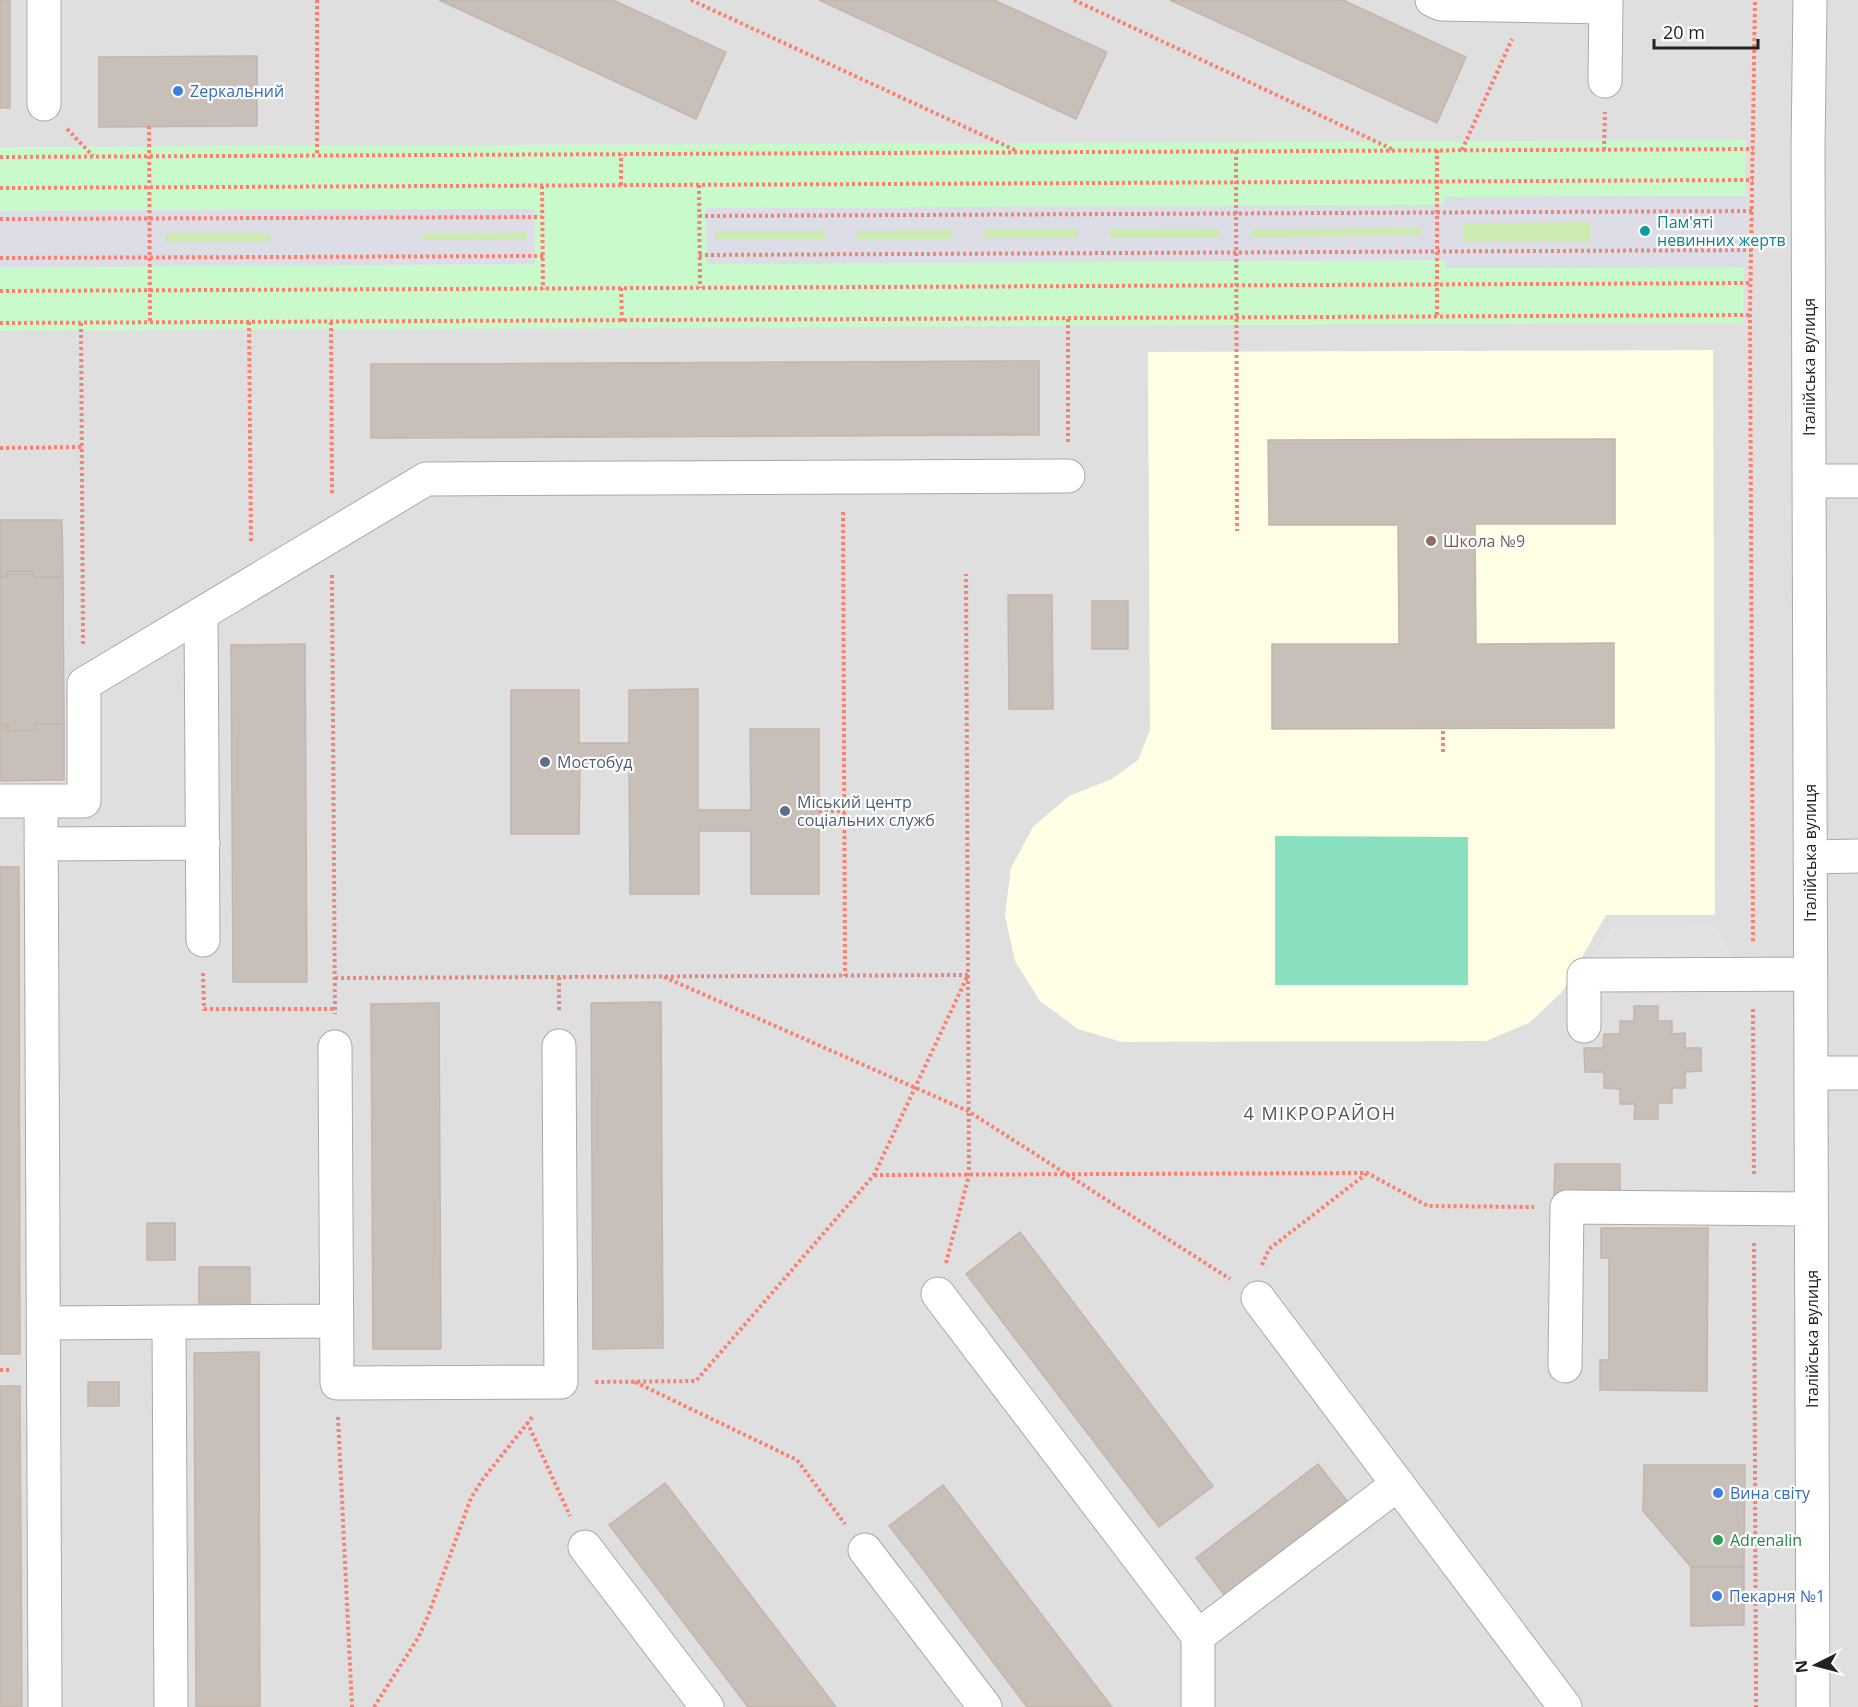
<svg xmlns="http://www.w3.org/2000/svg" width="1858" height="1707" font-family="'Open Sans',sans-serif">
<style>
.residential{fill:#e0dfdf}
.education{fill:#ffffe5}
.grass{fill:#cdebb0}
.park{fill:#c8facc}
.pitch{fill:#88e0be}
.parking{fill:#e2e2e2}
.plaza{fill:#dddde8;fill-rule:evenodd}
.building{fill:#c7bfb8;stroke:#c4b6ab;stroke-width:1.5}
.lines{fill:none;stroke-linecap:round;stroke-linejoin:round}
.minor-casing{stroke:#a9a9a9;stroke-width:35}
.path{stroke:#fa8072;stroke-width:4;stroke-dasharray:3 3;stroke-linecap:butt}
.minor{stroke:#fff;stroke-width:33}
.shop-dot{fill:#3f7fe0;stroke:#fff;stroke-width:2}
.culture-dot{fill:#0f9aa8;stroke:#fff;stroke-width:2}
.education-dot{fill:#8d6e63;stroke:#fff;stroke-width:2}
.service-dot{fill:#5c6f8a;stroke:#fff;stroke-width:2}
.leisure-dot{fill:#2e9e5b;stroke:#fff;stroke-width:2}
.labels{text-anchor:middle;dominant-baseline:central;stroke-width:4.5;stroke-linejoin:round;paint-order:stroke}
.shop-label{font-size:16px;fill:#366cbe;stroke:#fff;text-anchor:start}
.culture-label{font-size:16px;fill:#0d838f;stroke:#fff;text-anchor:start}
.street-label{font-size:16px;fill:#222;stroke:#fff}
.education-label{font-size:16px;fill:#785e54;stroke:#fff;text-anchor:start}
.service-label{font-size:16px;fill:#4e5e75;stroke:#fff;text-anchor:start}
.leisure-label{font-size:16px;fill:#27864d;stroke:#fff;text-anchor:start}
.neighbourhood-label{font-size:18px;letter-spacing:1.5px;fill:#555;stroke:#fff}
</style>
<rect width="100%" height="100%" fill="#f2efe9"/>
<path class="residential" d="M0 0H1797L1795 142 1796 1707H0Z
M1825 0H1858V1707H1831L1823 144Z"/>
<path class="education" d="M1713 350 1715 915H1606L1562 992 1529 1023 1486 1041 1122 1042 1078 1029 1040 1001 1015 961 1005 915 1011 868 1033 827 1069 796 1112 779 1138 760 1150 730 1148 352Z"/>
<path class="grass" d="M1591 222V241L1463 242V223Z
M1421 228V236L1251 237V229Z
M1220 229 1221 237 1109 238V230Z
M952 230V239H856V231Z
M983 230H1078V238H983Z
M715 231H826V239L715 240Z
M527 232V240L421 241 422 233Z
M165 234H270V242H165Z"/>
<path class="park" d="M1746 140 1745 196 1445 197V205L706 209 707 264 1445 260V268L1744 267 1743 323 0 331V267L535 264V209L0 211V147Z"/>
<path class="pitch" d="M1275 836 1468 837V985H1275Z"/>
<path class="parking" d="M1715 927 1743 975H1584L1611 928Z"/>
<path class="plaza" d="M1745 196 1744 267 1445 268 1444 260 707 264 706 208 1444 205V197ZM1464 223 1590 222 1591 241 1463 242ZM1421 228V236L1251 237 1252 229ZM1220 229V237H1109L1110 230ZM952 230V239H856L857 231ZM1078 230V238H983V230ZM825 231 826 239H715V231Z
M535 209V264L0 267V211ZM527 232 526 240H421L422 233ZM270 234V242H165V234Z"/>
<path class="building" d="M0 0H10V108H0Z
M439 0H613L726 52 696 119Z
M819 0H994L1107 52 1076 119Z
M1170 0H1343L1466 57 1437 123Z
M257 56V126L99 127V57Z
M1039 361V435L371 438V364Z
M1615 439V524H1475L1476 644 1614 643V728L1272 729V644H1399L1398 525H1269L1268 440Z
M0 520H62L63 577H34V571H7V577H0Z
M7 571H34V577H63L64 724H35V730L8 731V724H0V577H7Z
M1008 595H1052L1053 709H1009Z
M1092 601H1128V649H1092Z
M305 644 307 982H233L231 645Z
M698 689V810H751L750 729H819V894H751V831H699V894H630L629 765H580L579 834H511V690H579V743H629V690Z
M0 724H8V731L35 730V724H64V780L0 781Z
M0 867H19L20 1354H0Z
M661 1002 663 1348 593 1349 591 1003Z
M439 1003 441 1349H373L371 1004Z
M1634 1006H1658V1021H1672V1034L1685 1033V1048H1701V1071L1685 1072V1088H1672V1103H1658V1119H1634L1635 1104H1620V1089L1604 1088V1072H1585L1584 1048H1603L1604 1034H1620V1021H1634Z
M1555 1164H1620V1196L1554 1195Z
M147 1223H175V1260H147Z
M1601 1228H1708L1707 1391 1600 1390V1360H1609V1258H1601Z
M1020 1232 1213 1486 1159 1527 966 1274Z
M199 1267H250V1303H199Z
M259 1352 260 1707H196L194 1353Z
M88 1382H119V1406H88Z
M0 1386H20L22 1707H0Z
M1318 1464 1348 1502 1225 1596 1196 1558Z
M1644 1465H1745L1744 1567H1691L1643 1511Z
M665 1483 836 1707H748L636 1560 609 1525Z
M943 1485 1112 1707H1027L915 1559 889 1526Z
M1691 1567H1744V1625L1691 1626Z"/>
<g class="lines">
<g class="minor-casing">
<path id="minor" d="M1432 0 1441 4 1606 7
M1810 0 1808 149 1813 1707
M1605 81 1606 0
M44 104V0
M1809 481H1858
M201 614 203 940
M0 801H84V684L426 479 1068 476
M41 801 45 1707
M41 844 203 843
M1810 857 1858 856
M1584 1026V975L1810 974
M335 1047 337 1383 561 1382 559 1046
M1811 1073H1858
M938 1294 1198 1636V1707
M1258 1298 1565 1707
M169 1322 171 1707
M44 1323 336 1321
M1565 1366 1567 1207 1811 1209
M585 1547 707 1707
M865 1550 985 1707
M1198 1636 1398 1484"/>
</g>
<path class="path" d="M317 0V155
M691 0 1017 151
M1074 0 1394 150
M149 126 150 323
M67 129 93 156
M1437 150V317
M1462 150 1512 39
M1604 150 1605 112
M1236 151 1237 531
M0 157 1753 149
M621 185V154
M699 185 700 288
M542 186 543 289
M0 188 1753 180
M699 216 1752 211
M0 219 542 217
M699 255 1752 250
M0 258 543 256
M621 288 622 321
M0 291 1751 283
M1068 319V443
M249 322 251 544
M331 322 332 495
M0 323 1750 315
M81 323 83 644
M0 448 82 447
M843 512 845 976
M332 575 335 1014
M1443 752V728
M819 811H845
M1753 941 1750 315 1755 0
M203 973 204 1009H335
M559 977V1013
M664 977 968 1111 1230 1279
M335 978 968 975 874 1175 696 1381 593 1382
M1753 1009 1754 1175
M874 1175 1367 1173 1428 1206 1534 1207
M1754 1243 1756 1707
M946 1263 969 1175 966 574
M1262 1265 1269 1249 1366 1174
M0 1370H11
M635 1382 797 1460 845 1524
M338 1417 352 1707
M527 1422 570 1516
M374 1707 418 1638 428 1616 471 1498 483 1479 533 1416"/>
<use href="#minor" class="minor"/>
</g>
<g class="shop-dot">
<circle cx="178" cy="91" r="6"/>
<circle cx="1718" cy="1493" r="6"/>
<circle cx="1717" cy="1596" r="6"/>
</g>
<circle class="culture-dot" cx="1645" cy="231" r="6"/>
<circle class="education-dot" cx="1431" cy="541" r="6"/>
<g class="service-dot">
<circle cx="545" cy="762" r="6"/>
<circle cx="785" cy="811" r="6"/>
</g>
<circle class="leisure-dot" cx="1718" cy="1540" r="6"/>
<g class="labels">
<g class="shop-label">
<text x="190" y="91">Zеркальний</text>
<text x="1730" y="1493">Вина світу</text>
<text x="1729" y="1596">Пекарня №1</text>
</g>
<g class="culture-label">
<text x="1657" y="222">Пам'яті<tspan x="1657" dy="18">невинних жертв</tspan></text>
</g>
<g class="street-label">
<text transform="translate(1809 367) rotate(-90)">Італійська вулиця</text>
<text transform="translate(1810 853) rotate(-90)">Італійська вулиця</text>
<text transform="translate(1812 1339) rotate(-90)">Італійська вулиця</text>
</g>
<g class="education-label">
<text x="1443" y="541">Школа №9</text>
</g>
<g class="service-label">
<text x="557" y="762">Мостобуд</text>
<text x="797" y="802">Міський центр<tspan x="797" dy="18">соціальних служб</tspan></text>
</g>
<g class="leisure-label">
<text x="1730" y="1540">Adrenalin</text>
</g>
<g class="neighbourhood-label">
<text x="1320" y="1113">4 МІКРОРАЙОН</text>
</g>
</g>
<g transform="translate(1816 1665) rotate(264)" stroke="#ffffff" stroke-width="4.5" paint-order="stroke">
<path d="M0-4.5L10 22L0 15L-10 22Z" fill="#222222"/>
<text y="-9" font-size="16" font-weight="bold" text-anchor="middle" fill="#222222">N</text>
</g>
<path d="M1654 39v9h104v-9" fill="none" stroke="#222222" stroke-width="3"/>
<text x="1663" y="39" font-size="18" fill="#222222" stroke="#ffffff" stroke-width="4.5" paint-order="stroke">20 m</text>
</svg>
